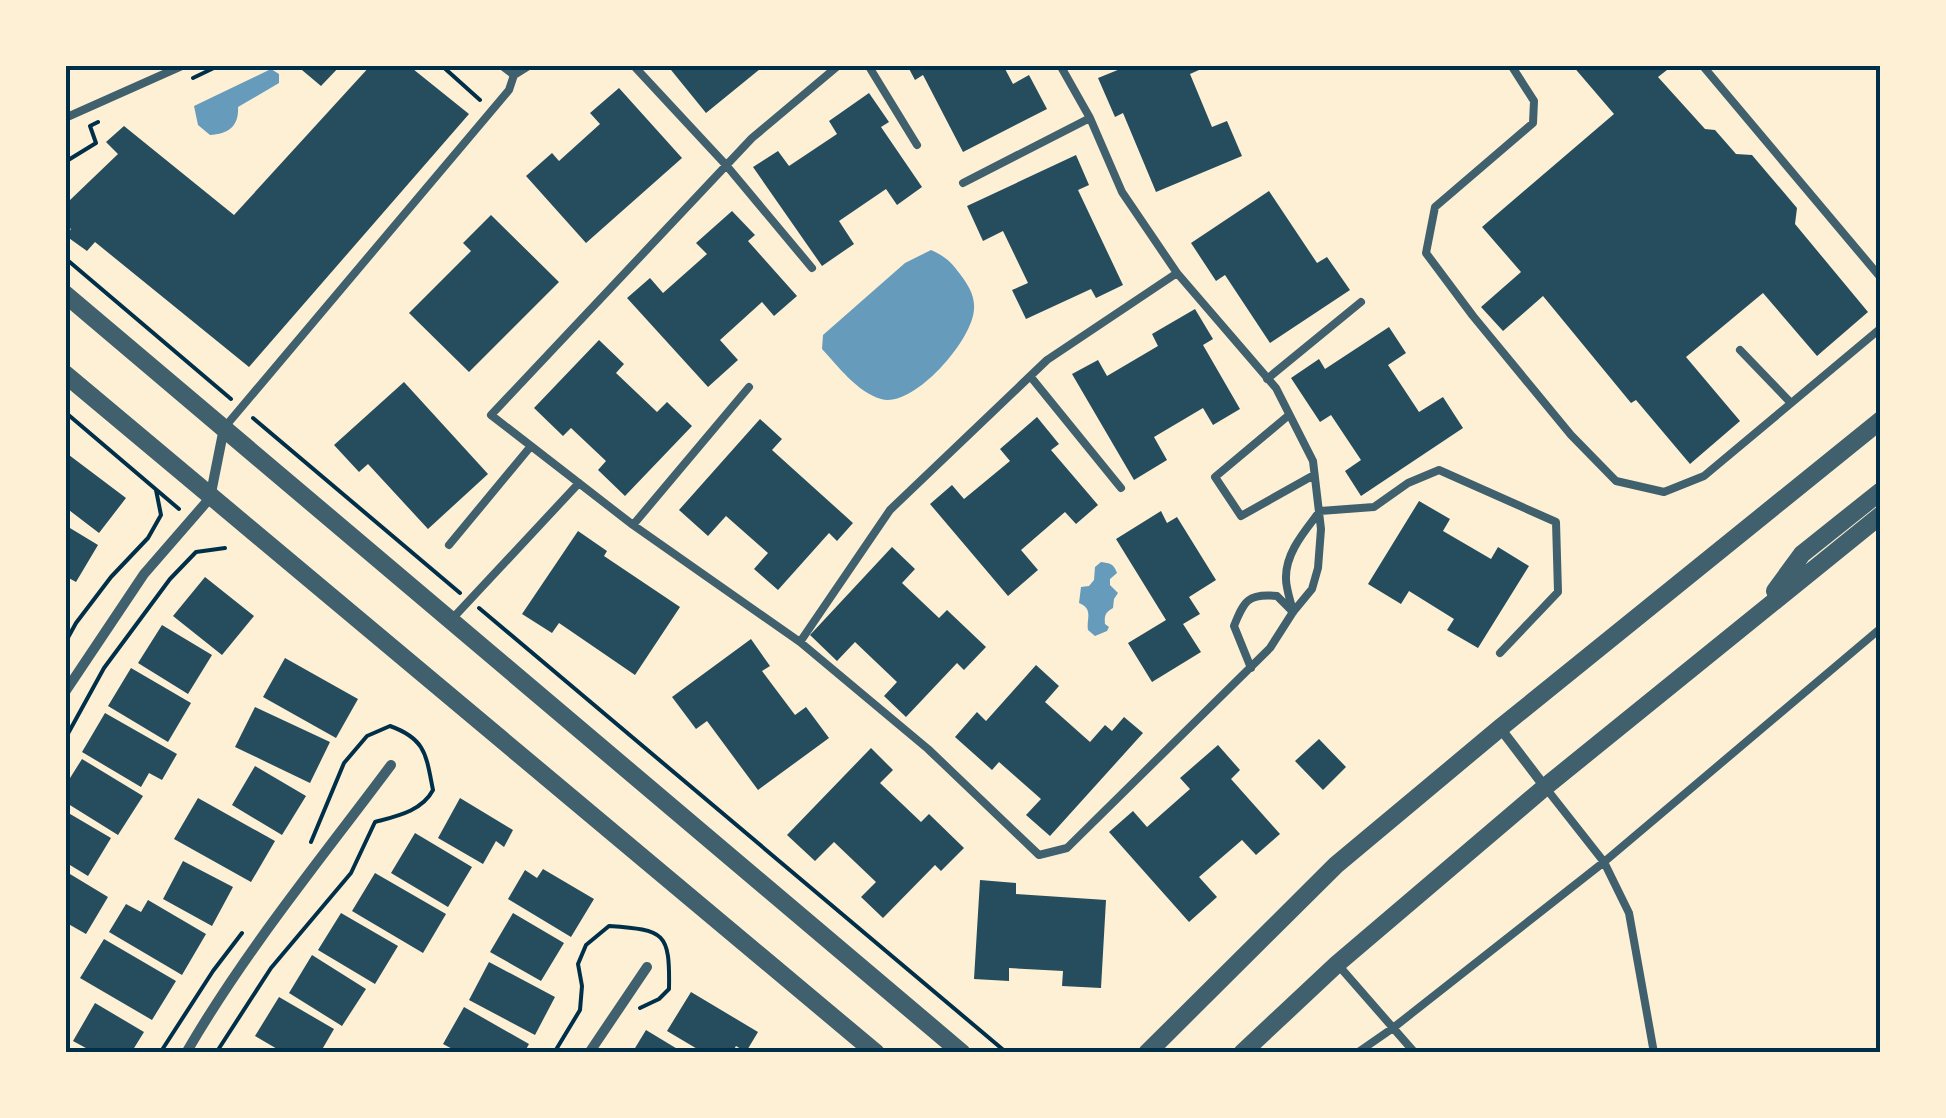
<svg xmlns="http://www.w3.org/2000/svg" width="1946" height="1118" font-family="'Titillium Web',sans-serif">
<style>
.water{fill:#669bbc}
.building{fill:#264d5e}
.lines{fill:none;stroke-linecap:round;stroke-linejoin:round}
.path{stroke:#003049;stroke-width:4}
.service{stroke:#3f606c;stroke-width:8}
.minor{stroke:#3f606c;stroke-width:10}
.tertiary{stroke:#3f606c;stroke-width:18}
.neatline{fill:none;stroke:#003049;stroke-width:4}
</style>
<rect width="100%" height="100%" fill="#fdf0d5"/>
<path class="water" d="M271 69 279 74V83L238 107C239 126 229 134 210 135L198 125 194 106Z
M931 250C945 256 951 262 960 274 968 285 975 295 974 309 973 340 913 409 881 399 857 392 839 367 822 349L823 335 905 263Z
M1101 562C1110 563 1114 564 1117 573L1110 579V585L1118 593 1114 599 1113 608C1106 612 1104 615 1105 624L1109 627 1107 631 1095 636 1088 630C1086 619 1094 609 1079 603L1081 587 1089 586 1094 580 1095 567Z"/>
<path class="building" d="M296 65H341L321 86Z
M371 65H408L469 114 249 367 95 242 87 251 66 236 71 229 65 224V198L69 201 118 154 106 142 124 126 234 215Z
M667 65H765L706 113Z
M907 65H1003L1013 84 1029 75 1047 109 963 152 923 75 915 80Z
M1130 65H1197L1199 70 1190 74 1212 127 1227 121 1242 156 1156 192 1123 113 1115 117 1098 78Z
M1572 65H1662L1667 70 1658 77 1705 129 1715 130 1736 154 1752 155 1797 208 1795 224 1868 312 1817 356 1763 293 1686 357 1740 421 1690 464 1636 400 1631 403 1543 296 1503 331 1481 307 1521 272 1482 227 1614 114Z
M619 88 682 158 586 243 526 176 552 153 559 161 600 124 590 113Z
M869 93 889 122 881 127 922 187 897 205 886 189 839 221 854 244 822 266 753 167 778 151 789 166 837 134 829 121Z
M1076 155 1089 185 1078 190 1123 285 1096 298 1091 289 1026 319 1012 290 1028 283 1003 231 983 241 967 206Z
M1269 191 1317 263 1327 257 1350 290 1270 343 1225 275 1216 281 1191 243Z
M732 211 755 235 748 241 797 296 774 316 762 302 720 340 738 360 708 387 627 298 650 278 663 293 707 254 696 243Z
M491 215 559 282 469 372 409 313 471 251 463 243Z
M1195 309 1213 339 1203 345 1240 409 1213 425 1203 408 1154 437 1167 460 1134 480 1072 374 1098 360 1107 376 1158 346 1152 334Z
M1389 327 1406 353 1388 365 1419 412 1443 397 1463 428 1361 496 1345 471 1361 460 1331 415 1320 422 1291 378 1319 359 1325 369Z
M599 340 624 364 616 373 657 412 667 402 692 426 625 496 598 470 606 461 571 428 563 436 534 408Z
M404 382 488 474 428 529 368 464 359 472 334 445Z
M1037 417 1059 444 1051 450 1098 505 1076 524 1065 512 1021 550 1038 570 1008 596 930 504 952 485 964 499 1010 461 1000 449Z
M760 419 782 439 772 450 853 523 837 541 829 533 778 590 754 569 768 553 726 516 708 536 679 510Z
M65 452 126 498 99 533 65 507Z
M1419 501 1450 519 1443 531 1491 559 1498 547 1529 566 1478 648 1447 630 1454 619 1409 591 1401 604 1368 584Z
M1161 511 1167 523 1177 517 1216 580 1189 597 1200 614 1183 624 1201 652 1152 682 1128 643 1166 620 1116 539Z
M65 525 98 545 76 582 65 576Z
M578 531 607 551 604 556 680 607 635 675 559 623 552 633 522 614Z
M892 547 915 569 902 583 939 618 947 610 986 647 964 670 957 663 906 717 884 696 897 682 855 642 837 661 810 635Z
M205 577 254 616 222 655 173 616Z
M162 625 212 655 188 694 138 663Z
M751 639 770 666 762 671 795 715 806 707 829 738 758 790 707 721 696 729 672 697Z
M285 658 358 699 336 738 263 697Z
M1036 665 1059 686 1045 702 1090 742 1105 725 1112 731 1124 717 1143 733 1050 836 1026 815 1041 799 999 762 992 770 955 737 977 712 986 721Z
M131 668 191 703 168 742 108 706Z
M255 707 330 742 310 783 235 747Z
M105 713 177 754 162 780 149 773 141 787 82 752Z
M1319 739 1346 767 1323 790 1295 761Z
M1218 745 1240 770 1231 779 1280 834 1256 855 1242 840 1199 877 1217 897 1189 922 1109 832 1133 811 1147 827 1190 789 1180 778Z
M871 748 893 770 880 783 921 822 929 814 964 848 941 871 935 865 883 918 861 897 876 882 834 842 815 861 787 835Z
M82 759 143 796 118 835 65 802V786Z
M255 766 306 796 282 835 232 805Z
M198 798 275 841 251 882 174 839Z
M460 798 513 830 504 847 496 841 483 864 438 838Z
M65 811 111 838 88 876 65 862Z
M415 833 472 867 448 907 391 873Z
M183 861 233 887 212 926 163 899Z
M543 869 594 899 571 937 508 899 525 870 537 878Z
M65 871 108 897 86 934 65 922Z
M375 873 446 914 423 953 352 911Z
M980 880 1016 883V894L1106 900 1101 988 1062 986 1063 971 1009 968V981L974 979Z
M148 900 206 934 182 975 109 932 126 904 141 912Z
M341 913 398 946 375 984 318 950Z
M513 913 564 943 541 981 490 952Z
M104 939 176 981 152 1020 80 978Z
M312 955 366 989 342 1026 289 993Z
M489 962 555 997 535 1035 469 1000Z
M691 992 758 1032 746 1052 736 1046 732 1053H704L667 1031Z
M279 997 334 1029 320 1053H284L255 1036Z
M95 1003 144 1032 131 1053H95L73 1041Z
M464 1007 529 1044 524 1053H460L443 1044Z
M646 1030 684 1053H632Z"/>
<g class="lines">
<path class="path" d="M441 65 480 100
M193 78 220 65
M65 162 96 143 90 126 98 122
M65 258 231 399
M65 412 179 509
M253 418 460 593
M479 608 1007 1053
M65 643 76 623 111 577 148 538 161 515 156 490
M65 739 104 668 170 579 196 552 225 548
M160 1053 213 971 242 933
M216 1053 271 968 351 873 375 822C397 816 422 811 433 790 426 755 426 739 390 726L367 736 344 763 311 842
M554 1053 580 1010 582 986 578 964 586 945 609 926C665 930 670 932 669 989L659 999 640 1008"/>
<path class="service" d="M501 65 514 75
M633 65 726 165 812 268
M839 65 752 138 491 415 633 525 800 642 928 749 1039 855 1067 848 1270 648 1293 612 1312 589 1318 568 1321 529 1313 461 1276 388 1177 273 1122 192 1090 118 1060 65
M868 65 917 145
M1283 65H1290
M1511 65 1534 101 1533 123 1435 207 1426 253 1473 316 1571 435 1616 481 1664 492 1704 476 1881 328
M1702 65 1881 278
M65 118 184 65
M963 183 1090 118
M1740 350 1791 403
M1030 376 1121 488
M1267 379 1361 302
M1289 415 1215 477 1241 516 1314 475
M224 428 509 90 514 75 530 65
M633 525 749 387
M449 545 531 446
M1293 612C1291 602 1286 589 1286 579 1285 553 1305 531 1320 511L1374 507 1408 483 1439 470 1556 522 1558 592 1500 653
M452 619 579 483
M800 642 890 510 1047 360 1177 273
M1251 668 1234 626C1244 601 1248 593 1277 596L1293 612
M1545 787 1604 862 1629 913 1654 1053
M1339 966 1415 1053
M1357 1053 1393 1028 1604 862 1881 628"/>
<path class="minor" d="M65 692 144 574 210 498 224 428
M1500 728 1545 787
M186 1053C245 951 321 859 391 765
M589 1053 647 967"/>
<path class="tertiary" d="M65 294 962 1053
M65 374 876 1053
M1775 591 1802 554 1881 491
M1147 1053 1336 865 1500 728 1881 420
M1242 1053 1337 964 1545 787 1881 515"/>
</g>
<rect width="1946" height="1118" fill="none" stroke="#fdf0d5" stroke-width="135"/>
<rect x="68" y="68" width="1810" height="982" class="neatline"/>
</svg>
